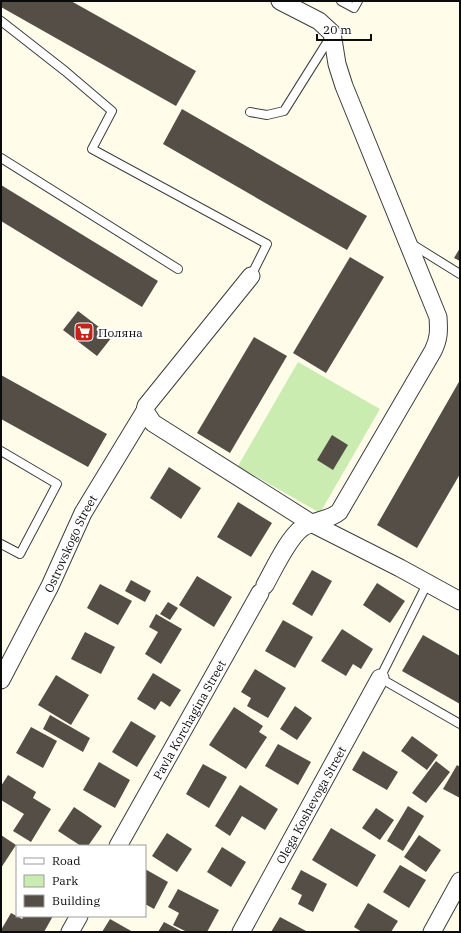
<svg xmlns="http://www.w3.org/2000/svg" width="461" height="933" font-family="'IBM Plex Serif',serif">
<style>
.green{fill:#caecb1}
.building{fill:#554e47}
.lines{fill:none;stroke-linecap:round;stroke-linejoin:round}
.lane-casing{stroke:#3e3e3e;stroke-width:10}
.street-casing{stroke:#3e3e3e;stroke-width:19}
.lane{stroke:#fff;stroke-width:8}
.street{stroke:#fff;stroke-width:17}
.labels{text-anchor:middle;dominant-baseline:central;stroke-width:4;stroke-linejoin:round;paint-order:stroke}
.poi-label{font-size:12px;fill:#0b0b0b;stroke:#fff;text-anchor:start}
.street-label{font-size:12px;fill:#0b0b0b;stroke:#fff}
</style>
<rect width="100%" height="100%" fill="#fffdea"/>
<path class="green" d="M298 362 380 409 320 513 238 466Z"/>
<path class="building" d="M1 1H71L196 71 176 106 1 7Z
M182 109 367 216 347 250 163 144Z
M1 185 158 281 142 307 1 221Z
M460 248V261L454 258Z
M350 257 384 277 326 373 293 353Z
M78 311 112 337 97 356 63 330Z
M254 337 287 356 230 453 197 433Z
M1 375 107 434 88 467 1 419Z
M460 380V474L417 548 377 525Z
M332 435 348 445 333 470 317 460Z
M169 467 201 488 181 519 150 498Z
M238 502 272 523 251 557 217 537Z
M312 570 332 581 312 616 292 604Z
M197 576 232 597 214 627 179 605Z
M131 580 151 591 145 602 125 591Z
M377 583 405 601 390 623 363 605Z
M100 584 132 601 118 625 87 608Z
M168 602 178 608 170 620 160 614Z
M156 614 182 629 161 664 145 654 158 632 149 627Z
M283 620 313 637 295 668 265 651Z
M342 629 373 649 361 669 353 664 346 676 321 661Z
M85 632 115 647 101 674 71 659Z
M423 635 460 656V704L402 671Z
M255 669 286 688 268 718 247 706 251 698 241 692Z
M153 673 181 690 170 707 161 701 155 710 137 699Z
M56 675 89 695 71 725 38 705Z
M295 706 312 718 297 740 280 729Z
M234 707 263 726 259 732 267 737 246 769 209 745Z
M50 715 90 738 83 752 43 729Z
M131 721 156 736 137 767 112 752Z
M31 727 57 741 43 768 16 753Z
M412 736 438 755 427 770 401 751Z
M278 744 311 762 298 785 265 766Z
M363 751 398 772 387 790 352 770Z
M436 761 450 772 426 803 412 793Z
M99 762 130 780 115 808 83 790Z
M203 764 227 777 209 808 186 794Z
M457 765 460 767V798L443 789Z
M8 775 36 792 33 798 51 809 31 842 13 831 24 814 1 800V786Z
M240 785 278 809 265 830 242 816 230 836 215 826Z
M408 806 424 816 403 851 387 841Z
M74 807 102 826 88 846H81L58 831Z
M376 808 394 820 380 840 362 828Z
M331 828 376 855 357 887 312 860Z
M167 833 192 849 177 872 152 856Z
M1 835 16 845 1 868Z
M419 835 441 850 426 872 404 857Z
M222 847 246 862 231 887 207 872Z
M400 865 426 880 409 908 383 892Z
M145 869 168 882 154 909 145 904Z
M301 870 327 884 313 912 298 904 302 895 291 889Z
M178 889 219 910 207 932H187L173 925 179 913 168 907Z
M368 903 398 921 391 932H362L354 927Z
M11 913 22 919 24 916H53L44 932H1V930Z
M280 917 308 932H271Z
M110 919 133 932H102Z
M164 922 183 932H158Z"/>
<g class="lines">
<g class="lane-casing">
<path id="lane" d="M341 1 354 8 358 1
M1 21 65 71 112 111 92 149 267 244 251 276
M250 112 267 115 284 111 331 36
M1 158 178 269
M410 243 460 274
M1 451 57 484 20 554 1 544
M427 584 380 678 460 724"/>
</g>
<g class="street-casing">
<g id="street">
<path d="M251 276 146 406 145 411 153 423 311 523 400 568 460 601"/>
<path d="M265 585C274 569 288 538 302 528 314 520 328 521 339 512L433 351C439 339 439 331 438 317L344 86 337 64 332 33 319 21 280 1"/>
<path id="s1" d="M1 680 50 586 83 513 145 411"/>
<path id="s2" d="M118 846 260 593"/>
<path d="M70 932 79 916"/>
<path id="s3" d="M241 932 380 678"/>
<path d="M432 932 460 881"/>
</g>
</g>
<use href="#lane" class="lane"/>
<use href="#street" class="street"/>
</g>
<defs>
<g id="supermarket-square" transform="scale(1)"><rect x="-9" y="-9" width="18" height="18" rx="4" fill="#c5221a" stroke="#fff"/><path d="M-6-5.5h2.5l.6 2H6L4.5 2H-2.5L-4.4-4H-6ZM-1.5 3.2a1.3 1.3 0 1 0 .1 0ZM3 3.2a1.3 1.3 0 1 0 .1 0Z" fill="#fff"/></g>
</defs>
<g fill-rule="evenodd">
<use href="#supermarket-square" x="84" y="332"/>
</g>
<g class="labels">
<g class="poi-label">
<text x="98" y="332">Поляна</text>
</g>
<g class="street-label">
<text stroke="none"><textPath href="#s1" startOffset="153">Ostrovskogo Street</textPath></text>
<text stroke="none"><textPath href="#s2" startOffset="145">Pavla Korchagina Street</textPath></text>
<text stroke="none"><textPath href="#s3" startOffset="145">Olega Koshevoga Street</textPath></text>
</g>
</g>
<rect width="461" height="933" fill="none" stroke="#0b0b0b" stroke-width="4"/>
<rect x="16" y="845" width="130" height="72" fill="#ffffff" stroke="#9d9d9d"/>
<rect x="24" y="858" width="20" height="6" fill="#ffffff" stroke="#9d9d9d"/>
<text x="52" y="865" font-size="12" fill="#0b0b0b">Road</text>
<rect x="24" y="875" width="20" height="12" fill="#caecb1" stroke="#9d9d9d"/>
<text x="52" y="885" font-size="12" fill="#0b0b0b">Park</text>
<rect x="24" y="895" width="20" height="12" fill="#554e47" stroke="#9d9d9d"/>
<text x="52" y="905" font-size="12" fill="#0b0b0b">Building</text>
<path d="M317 34v6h54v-6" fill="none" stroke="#0b0b0b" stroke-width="2"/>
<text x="323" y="34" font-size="12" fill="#0b0b0b" stroke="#ffffff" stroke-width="3" paint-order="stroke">20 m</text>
</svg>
